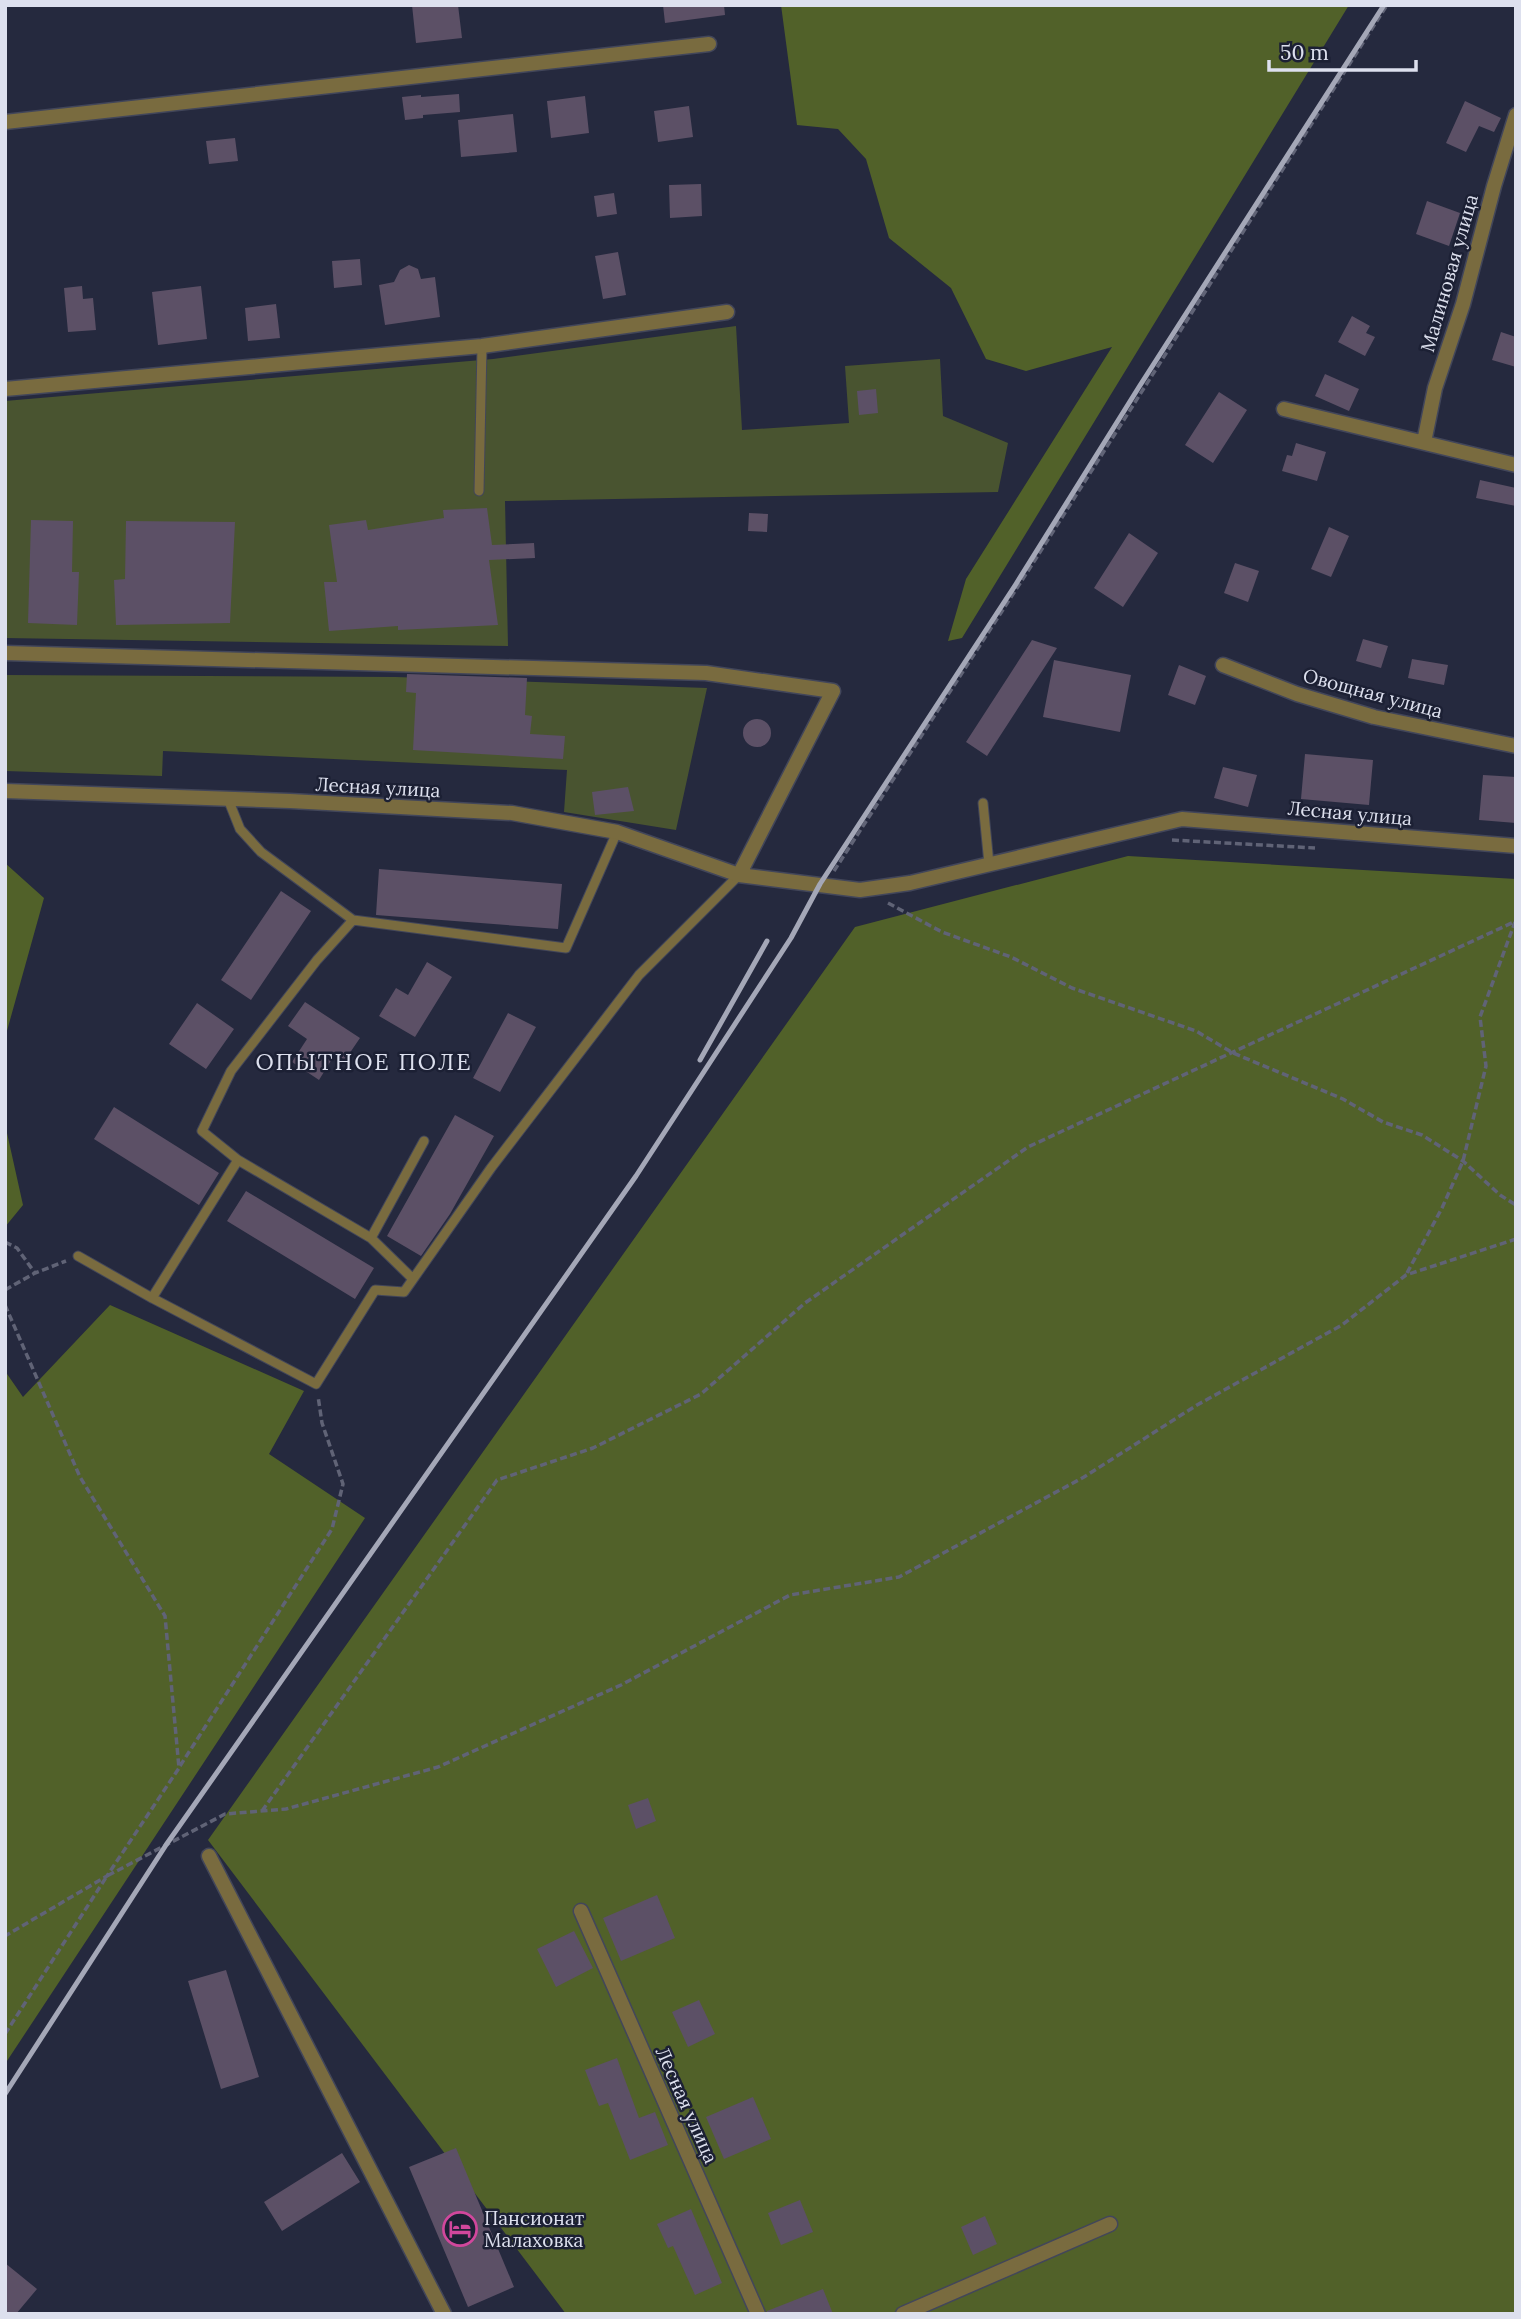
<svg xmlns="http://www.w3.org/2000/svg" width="1521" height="2319" font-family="Lora,serif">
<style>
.green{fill:#495430}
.forest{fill:#516129}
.building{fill:#5c5066}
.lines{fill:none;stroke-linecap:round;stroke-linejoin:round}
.lane-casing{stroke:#42465a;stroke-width:11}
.street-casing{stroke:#42465a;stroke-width:17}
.path{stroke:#606376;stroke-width:3.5;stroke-dasharray:7 3.5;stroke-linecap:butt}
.lane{stroke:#796b3f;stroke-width:9}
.street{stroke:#796b3f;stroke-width:14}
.rail{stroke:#a4a7b7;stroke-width:5}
.labels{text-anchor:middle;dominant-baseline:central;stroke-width:5;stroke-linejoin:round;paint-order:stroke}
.street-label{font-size:19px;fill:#dde0ee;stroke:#1c2034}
.poi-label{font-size:19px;fill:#dde0ee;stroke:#1c2034;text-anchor:start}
.quarter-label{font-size:23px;letter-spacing:2px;fill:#dde0ee;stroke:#1c2034}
</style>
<rect width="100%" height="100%" fill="#25293e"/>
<path class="green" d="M736 326 742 430 849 423 845 366 940 359 943 416 1008 443 998 492 505 501 508 646 5 638V401L493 359Z
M5 675 396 677 707 688 676 830 564 812 567 770 163 751 162 776 5 771Z"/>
<path class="forest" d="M781 5H1349L962 638 948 641 966 579 1112 347 1026 371 986 359 951 288 889 238 866 159 838 129 797 125Z
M1128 856 1516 879V2314H566L208 1840 855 927Z
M5 863 44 898 5 1038Z
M5 1124 23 1205 5 1227Z
M110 1305 304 1391 269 1454 365 1518 5 2064V1371L23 1397Z"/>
<path class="building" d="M412 5H458L462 38 416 43Z
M663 5H724L725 15 665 23Z
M459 94 460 112 423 115V118L405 120 402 97 421 95V97Z
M585 96 589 133 551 138 547 101Z
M1465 101 1501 118 1494 132 1479 126 1466 152 1446 143Z
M689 106 693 137 658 142 654 111Z
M513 114 517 152 461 157 458 120Z
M235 138 238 161 209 164 206 141Z
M701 184 702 216 670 218 669 185Z
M614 193 617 214 597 217 594 196Z
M1427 201 1460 213 1449 246 1416 234Z
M618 252 626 295 603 299 595 256Z
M360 259 362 285 334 288 332 261Z
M409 265 418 269 421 279 435 277 440 317 385 325 379 285 394 282 400 270Z
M82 286 83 299 93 298 96 330 68 332 64 288Z
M201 286 207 339 158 345 152 292Z
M276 304 280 338 248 341 245 308Z
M1352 316 1370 326 1366 333 1375 337 1365 356 1338 342Z
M1501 332 1516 337V367L1492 360Z
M1325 374 1359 389 1349 411 1315 396Z
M876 389 878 413 859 415 857 391Z
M1219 392 1247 410 1213 463 1185 445Z
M1296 443 1326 452 1317 481 1282 471 1287 455 1292 456Z
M1480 480 1516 488V506L1476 498Z
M487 508 492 545 534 543 535 558 489 560 498 625 398 630V626L329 631 324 582H337L329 525 366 520 368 530 444 518 443 510Z
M749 513 768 514 767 532 748 531Z
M31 520 73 521 72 572H79L77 625 28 623Z
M126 521 235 522 230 623 116 625 114 580 125 579Z
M1329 527 1349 536 1331 577 1311 569Z
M1129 533 1158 553 1123 607 1094 588Z
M1235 563 1259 571 1248 602 1224 593Z
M1363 639 1388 646 1381 668 1356 661Z
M1032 640 1057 648 987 756 966 742Z
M1412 659 1448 665 1444 685 1408 678Z
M1054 660 1131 675 1120 732 1043 717Z
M1179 665 1206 676 1195 705 1168 695Z
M407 674 527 678 525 715 532 716 530 734 565 736 563 759 413 750 416 693 406 692Z
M743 733a14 14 0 1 1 28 0a14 14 0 1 1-28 0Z
M1305 754 1373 760 1369 805 1301 799Z
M1223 767 1257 775 1248 807 1214 798Z
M1483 775 1516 777V823L1479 820Z
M628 787 634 811 595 815 592 792Z
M379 869 562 884 558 929 376 915Z
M281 891 311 911 251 1000 221 980Z
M427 962 452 977 415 1037 379 1016 396 988 408 995Z
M305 1002 360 1038 345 1060 335 1054 319 1080 292 1062 307 1039 288 1026Z
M197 1003 234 1029 206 1069 169 1044Z
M508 1013 536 1027 500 1092 473 1078Z
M114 1107 219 1173 199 1205 94 1139Z
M455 1115 494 1136 450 1214 421 1256 387 1236Z
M246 1191 374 1268 355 1299 227 1221Z
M648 1798 656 1821 636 1829 628 1805Z
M657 1895 675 1938 621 1961 603 1918Z
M574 1931 593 1968 556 1987 537 1949Z
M226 1970 259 2077 221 2089 188 1981Z
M699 2000 715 2034 688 2047 672 2012Z
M617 2058 639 2118 655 2112 668 2145 630 2160 608 2103 599 2106 585 2070Z
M753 2097 771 2139 724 2159 706 2117Z
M456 2148 514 2287 468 2307 409 2167Z
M342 2153 360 2182 282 2231 264 2202Z
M800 2200 813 2232 781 2245 768 2213Z
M691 2209 722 2283 695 2295 673 2246 668 2248 657 2224Z
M985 2216 997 2244 973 2255 961 2227Z
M5 2263 37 2289 16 2314H5Z
M823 2289 833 2314H767V2311Z"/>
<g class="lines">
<g class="lane-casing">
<path id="lane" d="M479 491 482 346
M228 799 240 829 261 852 353 920
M983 803 989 864
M238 1160 371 1238 413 1279
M371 1238 424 1141
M78 1256 152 1298 316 1384 375 1290 404 1292 491 1168 639 975 739 875
M152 1298 238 1160 202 1131 231 1071 317 960 353 920 566 948 617 832"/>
</g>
<g class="street-casing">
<path id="street" d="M5 122 709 44
M5 389 482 346 727 312
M1284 409 1516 465
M1424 442 1435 388 1463 304 1494 186 1516 115
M5 653 706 673 833 691 739 875
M1223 665 1297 694 1374 717 1516 746
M5 791 290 801 512 813 617 832 739 875 860 890 910 883 1182 819 1516 846
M209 1856 444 2314
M581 1911 758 2314
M903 2314 1110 2224"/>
</g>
<path class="path" d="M1172 840 1315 848
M834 871 1028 571 1387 5
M888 903 942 932 1011 957 1072 988 1196 1031 1233 1053 1343 1099 1383 1122 1422 1135 1463 1161 1500 1195 1516 1205
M5 1242 17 1248 35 1273
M1407 1273 1442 1208 1463 1161 1486 1066 1480 1017 1515 922
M5 1290 35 1273 66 1261
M5 1305 80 1477 165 1616 179 1768 107 1876 5 1936
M180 1766 332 1529 343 1484 322 1423 318 1396
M262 1811 497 1480 593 1448 701 1394 805 1303 1028 1147 1516 921
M5 2034 107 1876 225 1814 286 1809 438 1767 621 1685 790 1595 899 1577 1084 1477 1197 1405 1342 1325 1406 1275 1516 1239"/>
<use href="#lane" class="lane"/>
<use href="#street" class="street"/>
<path class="rail" d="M700 1060 767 941
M5 2094 166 1845 636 1176 791 938 820 884 1016 584 1139 387 1384 5"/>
</g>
<defs>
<g id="hotel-ring" transform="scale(1.75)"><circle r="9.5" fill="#1c2034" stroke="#d1479c" stroke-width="1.5"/><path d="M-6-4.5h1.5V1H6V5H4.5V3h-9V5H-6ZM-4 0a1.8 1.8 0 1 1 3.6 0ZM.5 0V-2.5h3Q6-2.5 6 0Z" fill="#d1479c"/></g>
</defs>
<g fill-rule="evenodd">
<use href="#hotel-ring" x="460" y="2229"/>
</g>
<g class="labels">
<g class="street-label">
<text transform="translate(1449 273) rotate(-74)">Малиновая улица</text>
<text transform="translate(1373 693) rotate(15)">Овощная улица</text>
<text transform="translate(378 787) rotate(3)">Лесная улица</text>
<text transform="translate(1350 813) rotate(5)">Лесная улица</text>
<text transform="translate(687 2105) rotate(66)">Лесная улица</text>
</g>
<g class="poi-label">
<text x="484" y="2218">Пансионат<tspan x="484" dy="22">Малаховка</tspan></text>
</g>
<g class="quarter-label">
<text x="364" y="1061">ОПЫТНОЕ ПОЛЕ</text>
</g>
</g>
<rect width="1521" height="2319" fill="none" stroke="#dde0ee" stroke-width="14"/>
<path d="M1269 60v10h147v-10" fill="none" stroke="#dde0ee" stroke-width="3.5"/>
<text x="1280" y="60" font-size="21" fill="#dde0ee" stroke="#1c2034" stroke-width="5" paint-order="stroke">50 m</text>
</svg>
